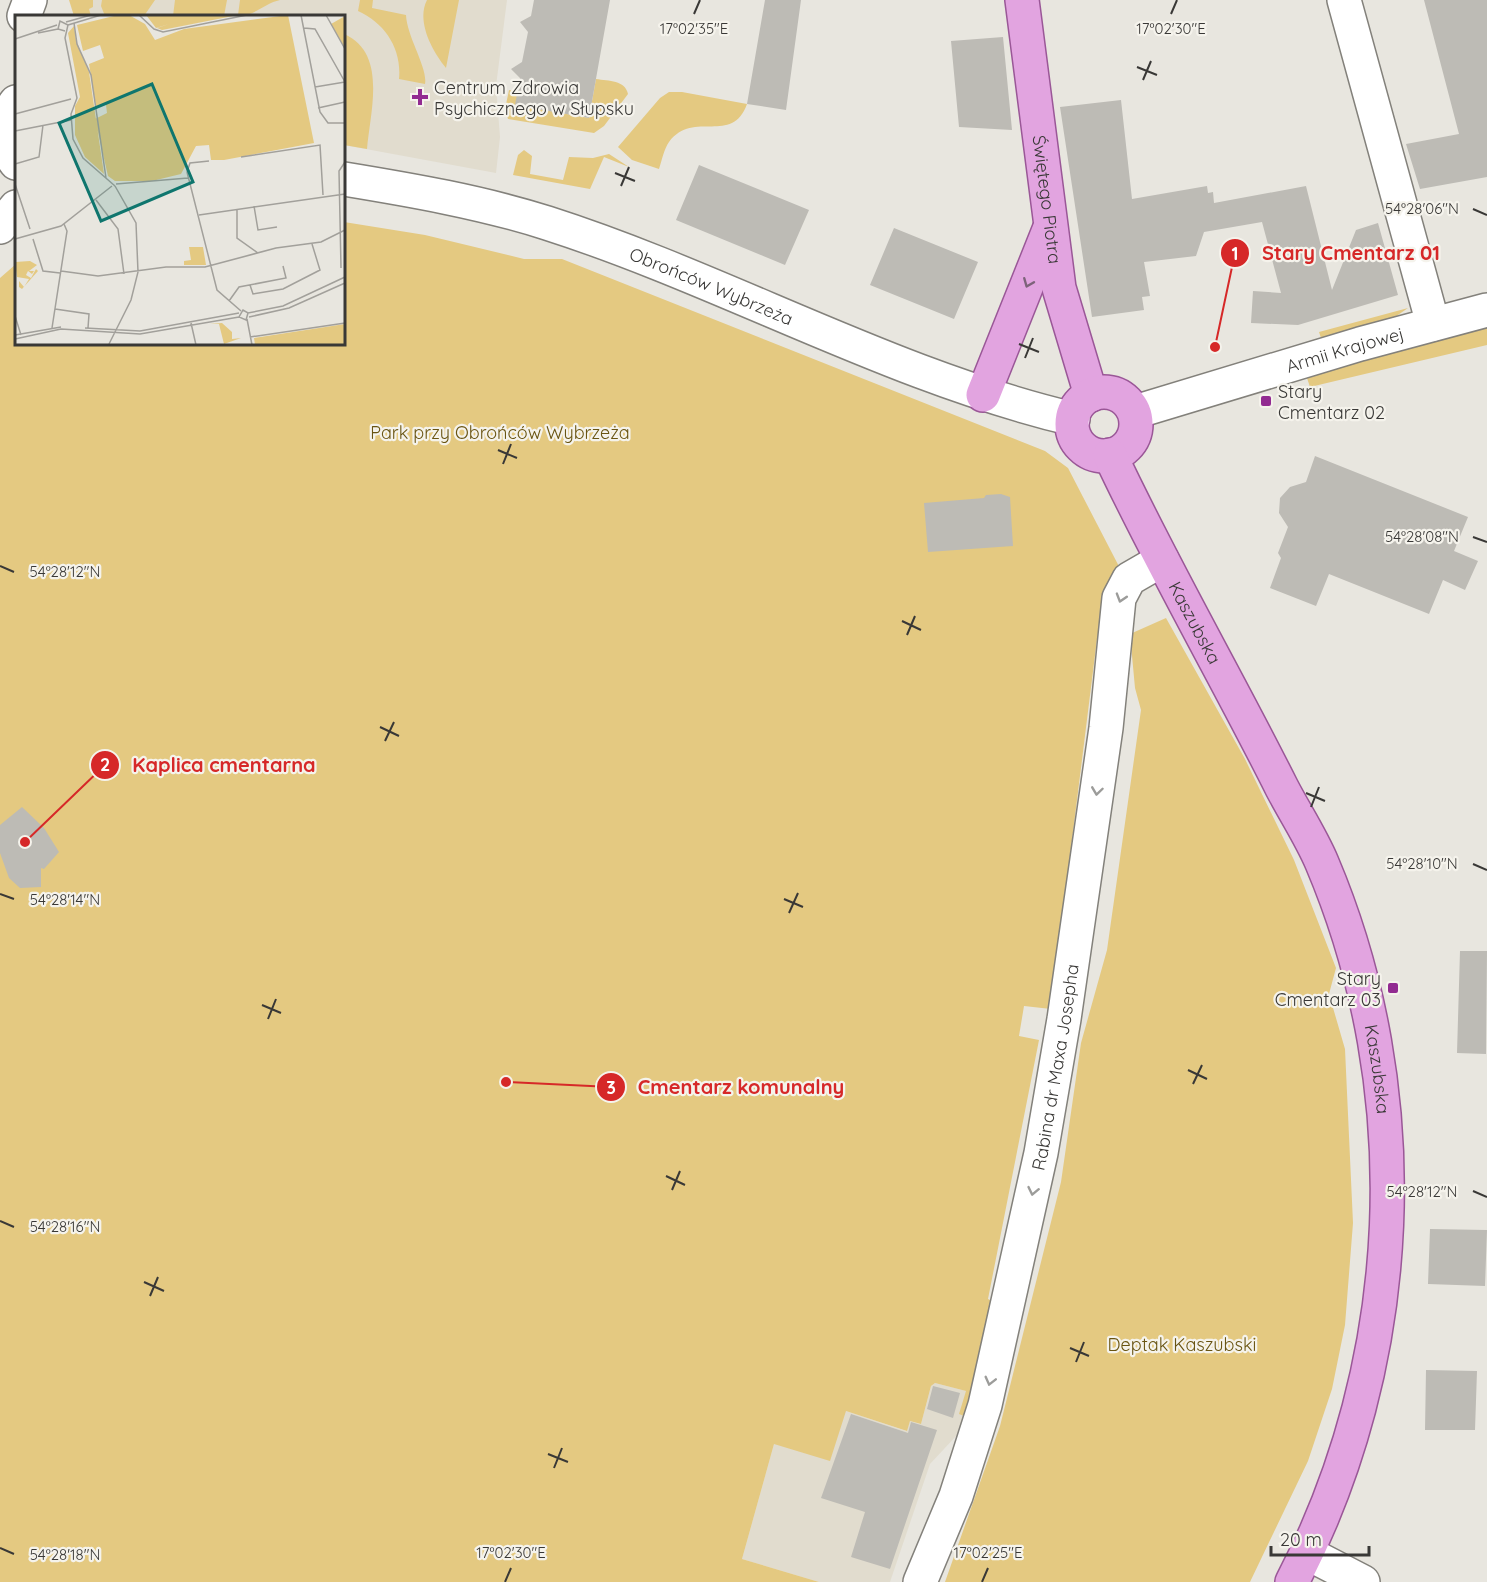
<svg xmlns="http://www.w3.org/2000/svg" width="1487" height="1582" font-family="Quicksand,sans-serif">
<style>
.built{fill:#e1dcce}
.green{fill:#e4c981}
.building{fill:#bdbbb5}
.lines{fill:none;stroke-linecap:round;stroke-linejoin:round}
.minor-casing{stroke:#83817b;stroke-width:36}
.major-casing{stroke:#9a5797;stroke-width:36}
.minor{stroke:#fff;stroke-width:33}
.major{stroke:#e2a4e0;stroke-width:33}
.oneway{stroke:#7d637a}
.oneway2{stroke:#9c9c9a}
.ticks{fill:none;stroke:#393836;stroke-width:2}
.poi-dot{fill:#922b91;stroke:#f5f3ec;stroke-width:2}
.labels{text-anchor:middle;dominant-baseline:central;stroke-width:4.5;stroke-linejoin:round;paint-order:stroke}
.poi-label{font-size:18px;fill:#393836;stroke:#f5f3ec;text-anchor:start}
.street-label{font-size:18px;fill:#393836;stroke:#f5f3ec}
.park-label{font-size:18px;fill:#695411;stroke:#f5f3ec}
.inset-road{fill:none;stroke:#a2a09b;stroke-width:1.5}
.view{fill:#0f766e;fill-opacity:0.15;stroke:#0f766e;stroke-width:3}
.inset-edge{fill:none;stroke:#393836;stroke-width:3}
.ticks-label{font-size:15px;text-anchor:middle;fill:#393836;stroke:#f5f3ec;stroke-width:4.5;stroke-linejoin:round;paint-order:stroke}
.leader{fill:none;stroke:#d62828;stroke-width:2}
.callout-dot{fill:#d62828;stroke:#f5f3ec;stroke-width:2}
.mark-label{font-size:18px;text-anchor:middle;font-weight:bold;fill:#fff}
.callout-label{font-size:20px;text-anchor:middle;font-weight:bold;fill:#d62828;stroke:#f5f3ec;stroke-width:4.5;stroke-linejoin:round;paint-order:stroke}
</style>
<rect width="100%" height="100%" fill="#e8e6df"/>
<path class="built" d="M70 0H507L496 86 500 137 496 173 344 145V16H75Z
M935 1383 966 1391 972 1419 930 1464 890 1582H819L742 1559 774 1444 846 1411 906 1431 910 1421 921 1424 931 1386Z"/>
<path class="green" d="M69 0H93V7L89 9 91 16H74Z
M102 0H155L144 16H105L101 6Z
M175 0H227L224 16H173Z
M240 0H280C265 3 252 18 238 15Z
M360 0H373L372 8 406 15C407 37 428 68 425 84L399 79C402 49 385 23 358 11Z
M427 0H459L446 68C432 51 416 21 427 0Z
M344 34C388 53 370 112 367 149L344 145Z
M596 79C609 81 625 80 628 94L604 126 594 133 508 119 505 109 509 90 518 92 516 105 589 118Z
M669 92H682L747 104C732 146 694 109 669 142 664 149 662 160 659 169L632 160 618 147 660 98Z
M524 150 532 156 530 174 563 180 569 157 593 158 609 154 629 167 604 157 590 189 513 175 518 155Z
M344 222 425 235 524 259H562L1045 451 1068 468 1125 578 1111 639H1097L1051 1009 1024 1006 1019 1036 1039 1040 988 1299 1000 1305 972 1419 959 1414 966 1391 935 1383 931 1386 921 1424 910 1421 907 1431 846 1411 830 1461 774 1444 742 1559 819 1582H0V278L16 264V344H344Z
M1408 308 1395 317 1321 338 1319 332Z
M1487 326V345L1310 387 1306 375Z
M1166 618 1245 759 1294 860 1336 968 1329 994 1345 1049 1353 1223 1345 1325 1332 1389 1308 1461 1250 1582H945L1000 1426 1061 1182 1081 1043 1107 950 1141 710 1135 688 1130 634Z"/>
<path class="building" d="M534 0H610L589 118 515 105 520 78 511 69 522 62 528 32 520 22 531 16Z
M765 0H801L786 110 747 104Z
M1424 0H1487V177L1420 189 1406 144 1459 134Z
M1003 37 1012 130 959 127 951 41Z
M1121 100 1132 199 1207 186 1208 193 1213 192 1214 203 1306 186 1332 290 1356 230 1378 223 1398 295 1298 325 1251 323 1253 291 1281 293 1262 222 1204 232 1196 256 1144 262 1150 296 1142 297 1144 310 1092 317 1060 107Z
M699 165 809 210 785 265 676 220Z
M894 228 978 262 954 319 870 285Z
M1315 456 1468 517 1454 551 1478 561 1465 590 1443 580 1429 614 1329 574 1316 606 1270 588 1281 558 1278 553 1288 527 1279 513 1280 498 1290 487 1306 482Z
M1001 494 1010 497 1013 546 928 552 924 503 984 498 986 495Z
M22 807 44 828 59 852 44 869 41 868V887L20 888 9 878 0 853V825Z
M1460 951H1487L1486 1054 1457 1053Z
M1430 1229 1487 1230 1485 1286 1428 1284Z
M1426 1370 1477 1371 1475 1430H1425Z
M933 1386 960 1393 953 1418 927 1409Z
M851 1414 908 1433 911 1422 937 1430 890 1569 851 1557 865 1512 821 1498Z"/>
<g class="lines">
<g class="minor-casing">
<g id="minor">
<path d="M1344 0 1433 324"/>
<path d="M24 16 30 0"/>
<path d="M16 102C1 121 1 144 16 163"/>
<path id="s1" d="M344 179C411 190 481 202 547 223 725 280 891 376 1073 419"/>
<path d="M0 227 16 207"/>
<path id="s2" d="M1135 412 1360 344 1487 310"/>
<path d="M1307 1553 1363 1582"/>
<path id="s3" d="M920 1582 956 1496 985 1405 1041 1153 1064 1019 1106 728 1119 598 1129 579 1162 560"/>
</g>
</g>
<g class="major-casing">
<g id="major">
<path id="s4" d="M1022 0 1059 288 1091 395"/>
<circle cx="1104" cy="424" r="32"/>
<path d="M983 395 1049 230"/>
<path id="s5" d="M1110 455C1163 568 1226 676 1282 788 1295 813 1311 837 1322 863 1419 1092 1407 1361 1292 1582"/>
</g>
</g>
<use href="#minor" class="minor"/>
<use href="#major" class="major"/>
</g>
<defs><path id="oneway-chevron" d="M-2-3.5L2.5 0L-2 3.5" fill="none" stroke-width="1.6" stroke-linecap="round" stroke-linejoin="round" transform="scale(1.5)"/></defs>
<use class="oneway" href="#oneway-chevron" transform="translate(1028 283) rotate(112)"/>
<g class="oneway2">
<use href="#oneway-chevron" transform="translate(1121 598) rotate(107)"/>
<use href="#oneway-chevron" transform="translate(1097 791) rotate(98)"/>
<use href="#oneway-chevron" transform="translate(1033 1191) rotate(102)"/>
<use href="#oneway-chevron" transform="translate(990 1381) rotate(104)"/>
</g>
<path class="ticks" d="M694 14 700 0M1171 14 1177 0M1137 67 1157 75M1143 80 1151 61M615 173 635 181M621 186 629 167M1473 209 1487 215M1019 344 1039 352M1025 358 1033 338M498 450 517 458M503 464 511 444M1473 537 1487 542M0 566 14 572M902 621 921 630M907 635 915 616M380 727 399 736M385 741 394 722M1306 793 1325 801M1311 807 1319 787M1473 864 1487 870M0 894 14 899M784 899 803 907M789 913 798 893M262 1005 281 1013M268 1019 276 999M1188 1070 1207 1079M1193 1084 1202 1065M666 1176 685 1185M672 1190 680 1171M1473 1191 1487 1197M0 1221 14 1227M144 1282 164 1291M150 1296 158 1277M1070 1348 1089 1356M1076 1362 1084 1342M548 1454 568 1462M554 1468 562 1448M0 1548 14 1554M505 1582 511 1568M982 1582 988 1568"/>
<g class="poi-dot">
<path d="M417 88h6v6h6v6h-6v6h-6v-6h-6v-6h6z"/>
<rect x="1260" y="395" width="12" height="12" rx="3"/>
<rect x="1387" y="982" width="12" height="12" rx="3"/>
</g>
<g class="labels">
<g class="poi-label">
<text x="434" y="87">Centrum Zdrowia<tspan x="434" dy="21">Psychicznego w Słupsku</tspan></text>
<text x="1278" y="391">Stary<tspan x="1278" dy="21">Cmentarz 02</tspan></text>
<text x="1381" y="978" text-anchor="end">Stary<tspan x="1381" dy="21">Cmentarz 03</tspan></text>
</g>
<g class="street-label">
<text stroke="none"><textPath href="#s4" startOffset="201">Świętego Piotra</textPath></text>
<text stroke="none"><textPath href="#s1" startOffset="384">Obrońców Wybrzeża</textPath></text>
<text stroke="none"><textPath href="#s2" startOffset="219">Armii Krajowej</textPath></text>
<text stroke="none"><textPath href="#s5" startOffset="188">Kaszubska</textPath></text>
<text stroke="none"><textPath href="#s3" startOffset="534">Rabina dr Maxa Josepha</textPath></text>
<text stroke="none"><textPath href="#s5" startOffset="674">Kaszubska</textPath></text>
</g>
<g class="park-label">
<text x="500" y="432">Park przy Obrońców Wybrzeża</text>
<text x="1182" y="1344">Deptak Kaszubski</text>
</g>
</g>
<g transform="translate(15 15)">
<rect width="330" height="330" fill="#e8e6df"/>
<path d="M103 0H114L130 9 140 25 169 14 273 0 299 128 209 145H196L194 130 181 131 166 159 137 166H100L93 161 80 104 92 98 91 90 81 91 74 49 89 43 85 30 68 36 62 10ZM131 0H223L147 15 142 13 154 9 141 13ZM330 1V34L316 9ZM59 11 61 25 74 57 89 159 70 142 60 120V91L65 82 53 18ZM174 232H188L191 250H169V246L176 245ZM15 246 22 250 14 256H19L17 259 13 256 11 260 16 263 21 254 23 256 7 274 4 272V266L9 272 14 264 2 262 0 247ZM207 308 217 317V324L226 323 209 329 204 309H195ZM330 309V330H240L239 323Z" fill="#e4c981"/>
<path class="inset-road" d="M124 0 139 14 148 17 232 0M286 0 305 97 313 108H330M311 0 330 34M51 7 76 0M59 8 62 29 76 60 91 163M53 10 86 0M289 13 300 14 330 67M50 16 43 14 45 6 53 10 50 23 62 83 56 99 58 124 68 143 100 171M23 18 43 14M0 24 42 10M300 72 330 67M303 93 330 87M0 99 56 84M0 116 56 105M226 142 305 130 308 180M0 149 24 142 28 110M172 157 202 275 226 296M172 157 175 148 194 146M0 169 15 214M101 169 173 163M81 185 103 214 109 259M239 191 243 215 262 212M222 194V223L243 238M184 200 330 179M0 224 46 211 97 171M18 224 28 256 45 258M326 253 324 156 330 147M46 256 83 261 151 252H190L261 233 306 227 330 215M235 270 238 279 268 274 305 255 297 229M214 286 224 272 271 263 268 251M40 294 74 299 73 313M233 298 231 305 224 302 228 295 233 298 268 291 330 262M0 301 6 320M234 302 274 293 330 268M232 304 237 330M176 308 181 330M37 313 52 216 49 209M70 313 125 316 224 298M0 320 46 312M235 322 330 308M0 324 46 314 125 319 224 302M94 329 116 285 123 257 121 208 100 171"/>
<path class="view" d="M137 69 178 167 86 206 44 108Z"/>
<rect width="330" height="330" class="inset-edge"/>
</g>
<g class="ticks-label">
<text x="694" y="34">17°02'35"E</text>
<text x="1171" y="34">17°02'30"E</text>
<text x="1422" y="214">54°28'06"N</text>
<text x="1422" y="542">54°28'08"N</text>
<text x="65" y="577">54°28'12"N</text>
<text x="1422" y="869">54°28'10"N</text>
<text x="65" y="905">54°28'14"N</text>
<text x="1422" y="1197">54°28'12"N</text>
<text x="65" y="1232">54°28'16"N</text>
<text x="511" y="1558">17°02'30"E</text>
<text x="988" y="1558">17°02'25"E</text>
<text x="65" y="1560">54°28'18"N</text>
</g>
<path class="leader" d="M1215 347L1235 253M25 842L105 765M506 1082L611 1087"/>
<g class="callout-dot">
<circle cx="1215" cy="347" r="6"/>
<circle cx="25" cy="842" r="6"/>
<circle cx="506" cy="1082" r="6"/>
<circle cx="1235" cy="253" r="15"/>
<circle cx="105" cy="765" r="15"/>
<circle cx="611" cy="1087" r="15"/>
</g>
<g class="mark-label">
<text x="1235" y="260">1</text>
<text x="105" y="771">2</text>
<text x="611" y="1094">3</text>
</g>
<g class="callout-label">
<text x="1351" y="260">Stary Cmentarz 01</text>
<text x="224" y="772">Kaplica cmentarna</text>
<text x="741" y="1094">Cmentarz komunalny</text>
</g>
<path d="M1271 1546v9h98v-9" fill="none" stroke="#393836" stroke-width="3"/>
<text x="1280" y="1546" font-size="18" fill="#393836" stroke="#f5f3ec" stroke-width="4.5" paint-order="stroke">20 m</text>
</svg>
